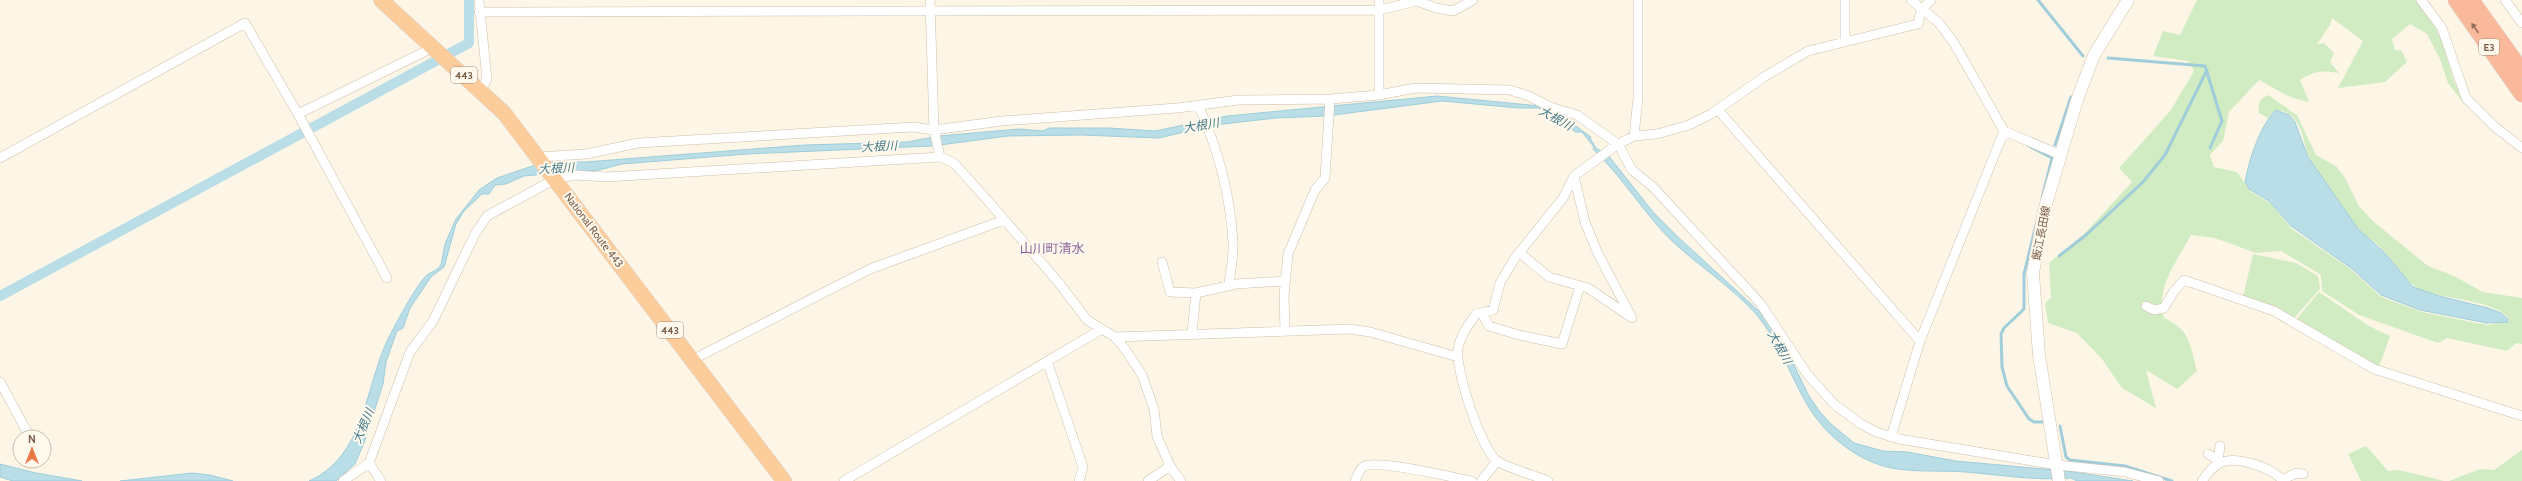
<svg xmlns="http://www.w3.org/2000/svg" width="2522" height="481" font-family="Cabin,'Noto Sans JP',sans-serif">
<style>
.green{fill:#d1ecc3}
.water{fill:#b9dee8;stroke:#9fcdda}
.lines{fill:none;stroke-linecap:round;stroke-linejoin:round}
.stream{stroke:#9fcdda;stroke-width:3}
.canal{stroke:#b9dee8;stroke-width:10}
.minor-casing{stroke:#cfbeab;stroke-width:10}
.secondary-casing{stroke:#d5c0ab;stroke-width:13}
.trunk-casing{stroke:#dcd5d0;stroke-width:16}
.motorway-casing{stroke:#dcd5d0;stroke-width:17}
.minor{stroke:#fff;stroke-width:9}
.secondary{stroke:#fff;stroke-width:12}
.trunk{stroke:#fccc9b;stroke-width:15}
.motorway{stroke:#f9b99a;stroke-width:16}
.oneway{fill:#926f59}
.labels{text-anchor:middle;dominant-baseline:central;stroke-width:4;stroke-linejoin:round;paint-order:stroke}
.shield{fill:#fff9ed;stroke:#a08c7a;stroke-width:1}
.shield-label{font-size:10px;font-weight:bold;fill:#785d49}
.street-label{font-size:11px;fill:#785d49;stroke:#fff9ed}
.water-label{font-size:12px;font-style:italic;fill:#417a8b;stroke:#fff9ed}
.quarter-label{font-size:13px;fill:#8c659b;stroke:#fff9ed}
</style>
<rect width="100%" height="100%" fill="#fdf6e6"/>
<path class="green" d="M2197 0H2415L2432 20 2443 44 2454 81 2465 102 2486 121 2464 104 2448 83 2440 59 2427 34 2410 24 2392 39 2395 50H2401L2407 62 2385 82 2338 88 2363 41 2332 18 2330 25 2317 44 2324 43 2334 53 2330 62 2339 73C2322 70 2314 71 2300 80L2309 102 2290 97 2259 80 2229 112 2223 141 2210 155 2214 167 2237 172 2250 191 2270 203 2292 229 2349 268 2381 297 2422 312 2466 321 2488 325 2510 321C2503 302 2444 298 2426 292 2406 285 2398 267 2385 252 2379 244 2369 239 2362 232 2346 217 2317 176 2308 155 2304 144 2303 130 2296 121 2291 115 2284 109 2275 110L2268 118 2259 113C2258 103 2259 99 2268 95L2297 115 2316 155 2336 166 2345 178 2359 206 2374 222 2428 266 2454 276 2483 292 2522 298V344L2516 343 2507 351 2447 338 2438 343 2359 315 2322 291 2321 275 2281 251 2256 253 2215 238 2191 235C2177 261 2155 288 2164 318 2191 330 2190 345 2197 371L2177 389 2146 370 2156 408 2122 388 2102 359 2077 333 2048 323 2045 303 2051 298 2049 263 2083 235 2132 182 2119 168 2171 110 2194 71 2188 61 2153 56 2163 31 2180 35Z
M2253 254 2296 263 2318 276 2320 289 2294 318 2243 297Z
M2319 292 2369 326 2390 336 2379 367 2296 320Z
M2366 446 2388 471 2399 470 2444 481H2361L2348 454Z
M2522 450V481H2449L2480 469 2494 470Z"/>
<path class="water" d="M1437 96 1540 106 1566 119 1591 137 1590 138 1596 148 1608 155 1653 212 1678 237 1762 314 1786 349 1809 396 1820 412 1831 424 1854 443 1883 451 1907 452 1956 461 2066 471 2133 481H2077L2071 478C2036 481 2001 475 1966 472 1940 470 1912 473 1887 467 1852 458 1821 431 1804 399 1788 370 1778 340 1756 314 1732 287 1700 267 1673 242 1644 214 1623 177 1593 149L1594 147 1582 132H1576L1539 108H1518L1442 101 1326 116 1276 118 1214 125 1159 138 1081 135 1008 136 932 146 747 154 622 164 599 170 524 176 506 184 495 185 489 194H482L464 211 456 224 444 267 431 277 410 308 403 328 397 331 386 362 383 384 364 443 355 464 336 481H309C364 457 365 389 387 341 394 327 416 285 427 275 432 271 437 271 441 265L445 244 456 219 479 190 497 178 544 162H585L805 145 907 142 939 136 1019 129 1043 131 1049 128H1109L1155 131 1227 116Z
M2276 110 2289 115 2295 122 2308 157 2358 229 2384 252 2413 287 2439 296 2488 308 2501 313 2508 319V322L2487 323 2420 310 2381 295 2351 268 2291 226 2269 201 2249 189 2245 182C2249 160 2260 125 2276 110Z
M0 464 36 473 82 481H13L0 477Z
M192 473 210 475 233 481H120Z"/>
<g class="lines">
<path class="stream" d="M2038 0 2083 56
M2108 58 2205 66 2222 121 2210 148
M2055 145 2071 97
M2029 146 2052 158 2042 198
M2036 225 2024 274V309L2004 328 2001 334 2002 367 2007 386 2029 419 2034 422H2043
M2059 256 2086 235 2143 182 2165 155 2207 70
M2060 426 2066 457 2070 460 2125 466 2172 481"/>
<path class="canal" d="M0 296 469 43V0"/>
<g class="minor-casing">
<path id="minor" d="M479 0 487 79 481 90
M930 0 934 130 940 157
M1845 0V40
M1911 0 1939 23 1954 43 2004 131 2061 155
M2421 0 2442 28 2466 98 2494 126 2522 148
M2505 0 2522 23
M479 12 1379 10 1417 1 1436 8 1453 11 1473 0
M1379 95V0
M1198 105C1218 148 1230 195 1233 242 1234 256 1230 271 1229 285
M1718 110 1920 341
M298 114 424 52 432 46
M1634 136 1638 98V0
M539 157 586 154 638 143 913 127 934 130 1002 121 1177 108 1239 100 1330 99 1379 95 1415 88 1510 90 1529 96 1550 107 1577 115 1618 144 1632 170 1653 187 1760 303 1807 374 1835 405 1861 424 1876 432 1899 439 2057 465 2125 472 2159 481
M0 158 245 23 298 114 387 278
M1574 176 1585 222 1598 254 1632 318
M1520 253 1549 277 1588 288 1631 317
M1162 262 1170 292 1196 293
M2146 306 2154 310 2164 308 2174 291 2184 280 2274 311 2374 369 2522 416
M1482 313 1489 326 1519 335 1562 344 1580 286
M1285 330 1284 296 1288 254 1315 190 1325 178 1330 99
M1192 333 1196 293 1236 284 1285 281
M1115 337 1349 329 1370 332 1458 357
M692 360 870 269 1004 220
M1047 361 1083 467 1079 481
M0 382 30 437
M1891 437 1920 341 2004 131
M2208 454 2221 462
M2218 460 2220 446
M369 463 381 481
M2282 480 2296 473 2303 474
M343 481 369 463 410 352 433 321 475 234 487 216 555 179 574 175 606 177 940 157 954 163 989 202 1059 283 1087 320 1115 337 1125 349 1142 375 1154 409 1157 436 1170 466 1181 481
M844 481 1102 329
M1148 481 1170 466
M1355 481C1357 477 1359 470 1363 467 1373 458 1455 478 1472 481
M1481 481 1497 461
M1548 481C1536 476 1505 467 1497 461 1481 449 1455 369 1458 349 1460 335 1469 325 1476 314L1493 310 1500 283 1515 258 1563 198 1574 176 1618 144 1634 136 1657 134 1689 125 1711 114 1764 77 1808 51 1918 24 1921 10 1931 0
M2202 481C2207 474 2212 467 2220 463 2236 455 2273 468 2283 481"/>
</g>
<g class="secondary-casing">
<path id="secondary" d="M2059 481 2039 355 2033 273 2044 211 2077 100 2094 55 2128 0"/>
</g>
<g class="trunk-casing">
<path id="trunk" d="M381 0 504 113 784 481"/>
</g>
<g class="motorway-casing">
<path id="motorway" d="M2456 0 2522 94
M2471 0 2522 71"/>
</g>
<use href="#minor" class="minor"/>
<use href="#secondary" class="secondary"/>
<use href="#trunk" class="trunk"/>
<use href="#motorway" class="motorway"/>
</g>
<defs><path id="oneway-solid" d="M-6-.8H1V-3.2L6.5 0L1 3.2V.8H-6Z"/></defs>
<use class="oneway" href="#oneway-solid" transform="translate(2475 28) rotate(-125)"/>
<g class="labels">
<g class="shield">
<rect x="2479" y="39" width="20" height="16" rx="3"/>
<rect x="451" y="67" width="26" height="16" rx="3"/>
<rect x="657" y="322" width="26" height="16" rx="3"/>
</g>
<g class="shield-label">
<text x="2489" y="47">E3</text>
<text x="464" y="75">443</text>
<text x="670" y="330">443</text>
</g>
<g class="street-label">
<text transform="translate(594 230) rotate(53)">National Route 443</text>
<text transform="translate(2041 233) rotate(-79)">飯江長田線</text>
</g>
<g class="water-label">
<text transform="translate(1556 118) rotate(29)">大根川</text>
<text transform="translate(1201 125) rotate(-10)">大根川</text>
<text transform="translate(879 146) rotate(-3)">大根川</text>
<text transform="translate(556 168) rotate(-3)">大根川</text>
<text transform="translate(1780 347) rotate(61)">大根川</text>
<text transform="translate(363 426) rotate(-67)">大根川</text>
</g>
<g class="quarter-label">
<text x="1052" y="248">山川町清水</text>
</g>
</g>
<g transform="translate(32 449)"><circle r="19" fill="#fff9ed" stroke="#c9bbab"/>
<path d="M0-3L7 15L0 10L-7 15Z" fill="#eb7647"/>
<text y="-6" font-size="11" font-weight="bold" text-anchor="middle" fill="#785d49">N</text>
</g>
</svg>
